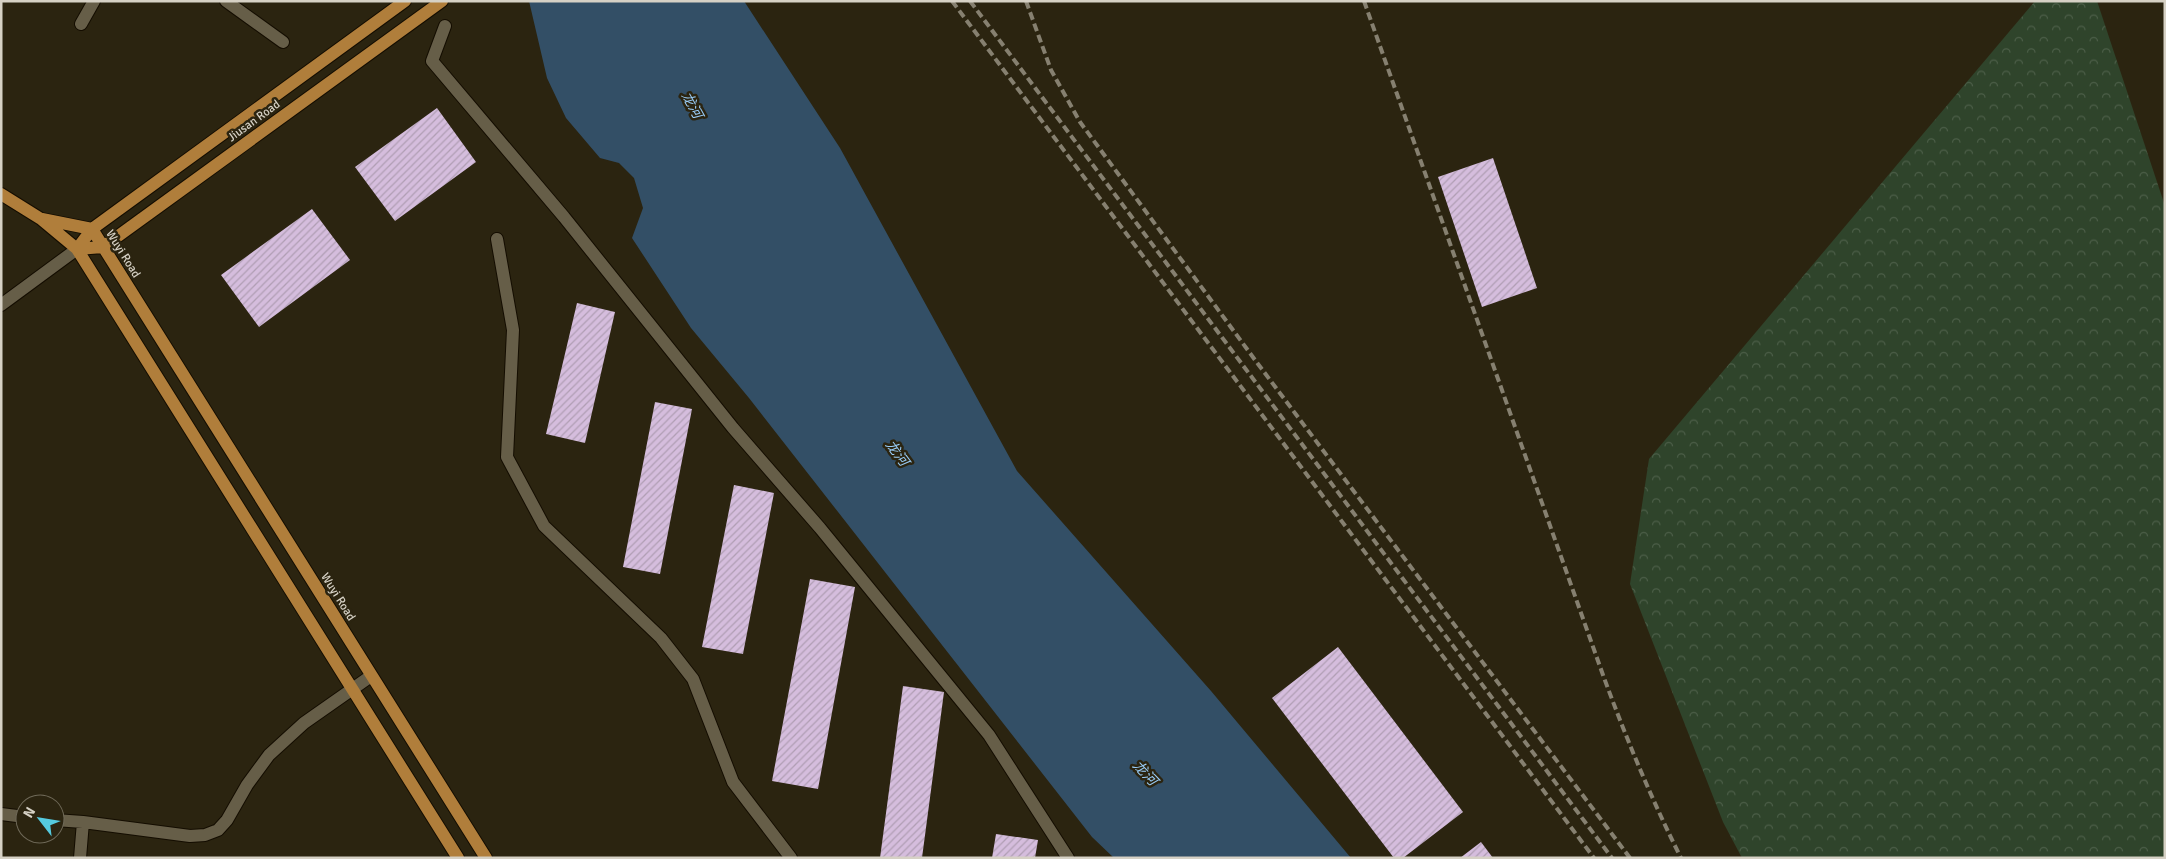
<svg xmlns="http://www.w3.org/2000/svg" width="2166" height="859" font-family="Signika,'Noto Sans SC',sans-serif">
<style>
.forest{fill:url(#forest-crowns)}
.water{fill:#334f66}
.building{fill:url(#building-hatch)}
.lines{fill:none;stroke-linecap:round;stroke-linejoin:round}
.minor-casing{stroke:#140d00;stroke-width:14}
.major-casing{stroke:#140d00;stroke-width:14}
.minor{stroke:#665e48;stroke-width:12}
.major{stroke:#b07e3b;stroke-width:12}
.rail{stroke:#868070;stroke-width:4;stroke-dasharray:8 4;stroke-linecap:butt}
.labels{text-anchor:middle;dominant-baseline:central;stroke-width:5;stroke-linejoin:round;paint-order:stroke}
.street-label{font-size:12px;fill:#d6d1c5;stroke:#2b2410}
.water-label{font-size:14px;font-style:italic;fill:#99cdf8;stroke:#2b2410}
</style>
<defs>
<pattern id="forest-crowns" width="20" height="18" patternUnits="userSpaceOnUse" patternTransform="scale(1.25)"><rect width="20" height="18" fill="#2f442b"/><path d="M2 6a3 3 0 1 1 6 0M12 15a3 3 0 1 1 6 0" fill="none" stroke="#4c5e48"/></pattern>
<pattern id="building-hatch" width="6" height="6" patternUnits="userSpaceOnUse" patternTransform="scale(1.25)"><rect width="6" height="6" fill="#d5bddd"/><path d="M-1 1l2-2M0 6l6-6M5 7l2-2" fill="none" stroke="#b09eb4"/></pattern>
</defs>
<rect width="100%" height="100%" fill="#2b2410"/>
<path class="forest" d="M2035 1H2097L2165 206V858H1742L1723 822 1630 584 1649 459Z"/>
<path class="water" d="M529 1H744L840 148 1017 471 1211 691 1351 858H1114L1092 837 749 398 691 328 632 238 643 208 634 178 619 163 600 158 566 118 547 78Z"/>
<path class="building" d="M437 108 476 162 395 221 355 167Z
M1493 158 1537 288 1482 307 1438 177Z
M312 209 350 260 259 327 221 275Z
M577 303 615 312 585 443 546 434Z
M655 402 692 409 660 574 623 567Z
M734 485 774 493 743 654 702 647Z
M810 579 855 587 818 789 772 781Z
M1338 647 1463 812 1403 858H1394L1272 698Z
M903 686 944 692 922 858H880Z
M996 834 1038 840 1035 858H992Z
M1481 842 1493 858H1460Z"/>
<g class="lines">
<g class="minor-casing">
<path id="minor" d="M226 1 283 42
M81 24 94 1
M445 26 432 61 564 217 733 428 820 528 989 735 1068 858
M497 239 513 330 507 457 544 526 661 638 693 679 733 782 791 858
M1 305 77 249
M1 814 25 817
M55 820 83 822
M80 858 83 822 190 836 205 835 218 830 227 820 247 785 269 755 304 723 371 676"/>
</g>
<g class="major-casing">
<path id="major" d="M1 194 41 219 77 249 458 858
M42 219 92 229 486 858
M77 249 103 247 442 1
M77 249 92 229 405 1"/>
</g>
<use href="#minor" class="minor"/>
<use href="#major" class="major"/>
<path class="rail" d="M952 1 1594 858
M970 1 1612 858
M1026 1 1051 70 1080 122 1258 364 1630 858
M1364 1 1603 675C1626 738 1651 798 1681 858"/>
</g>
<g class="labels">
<g class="street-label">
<text transform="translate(254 121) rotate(-36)">Jiusan Road</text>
<text transform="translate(123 254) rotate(58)">Wuyi Road</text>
<text transform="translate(338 597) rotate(58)">Wuyi Road</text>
</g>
<g class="water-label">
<text transform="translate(692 105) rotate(61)">龙河</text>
<text transform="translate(897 453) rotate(53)">龙河</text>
<text transform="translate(1145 773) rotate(46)">龙河</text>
</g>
</g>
<rect width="2166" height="859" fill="none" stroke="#d6d1c5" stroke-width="5"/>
<g transform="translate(40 819) rotate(301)"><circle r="24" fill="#2b2410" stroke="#6f6958"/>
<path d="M0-4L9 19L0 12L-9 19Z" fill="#55cadf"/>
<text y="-8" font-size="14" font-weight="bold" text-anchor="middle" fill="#d6d1c5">N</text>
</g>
</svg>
